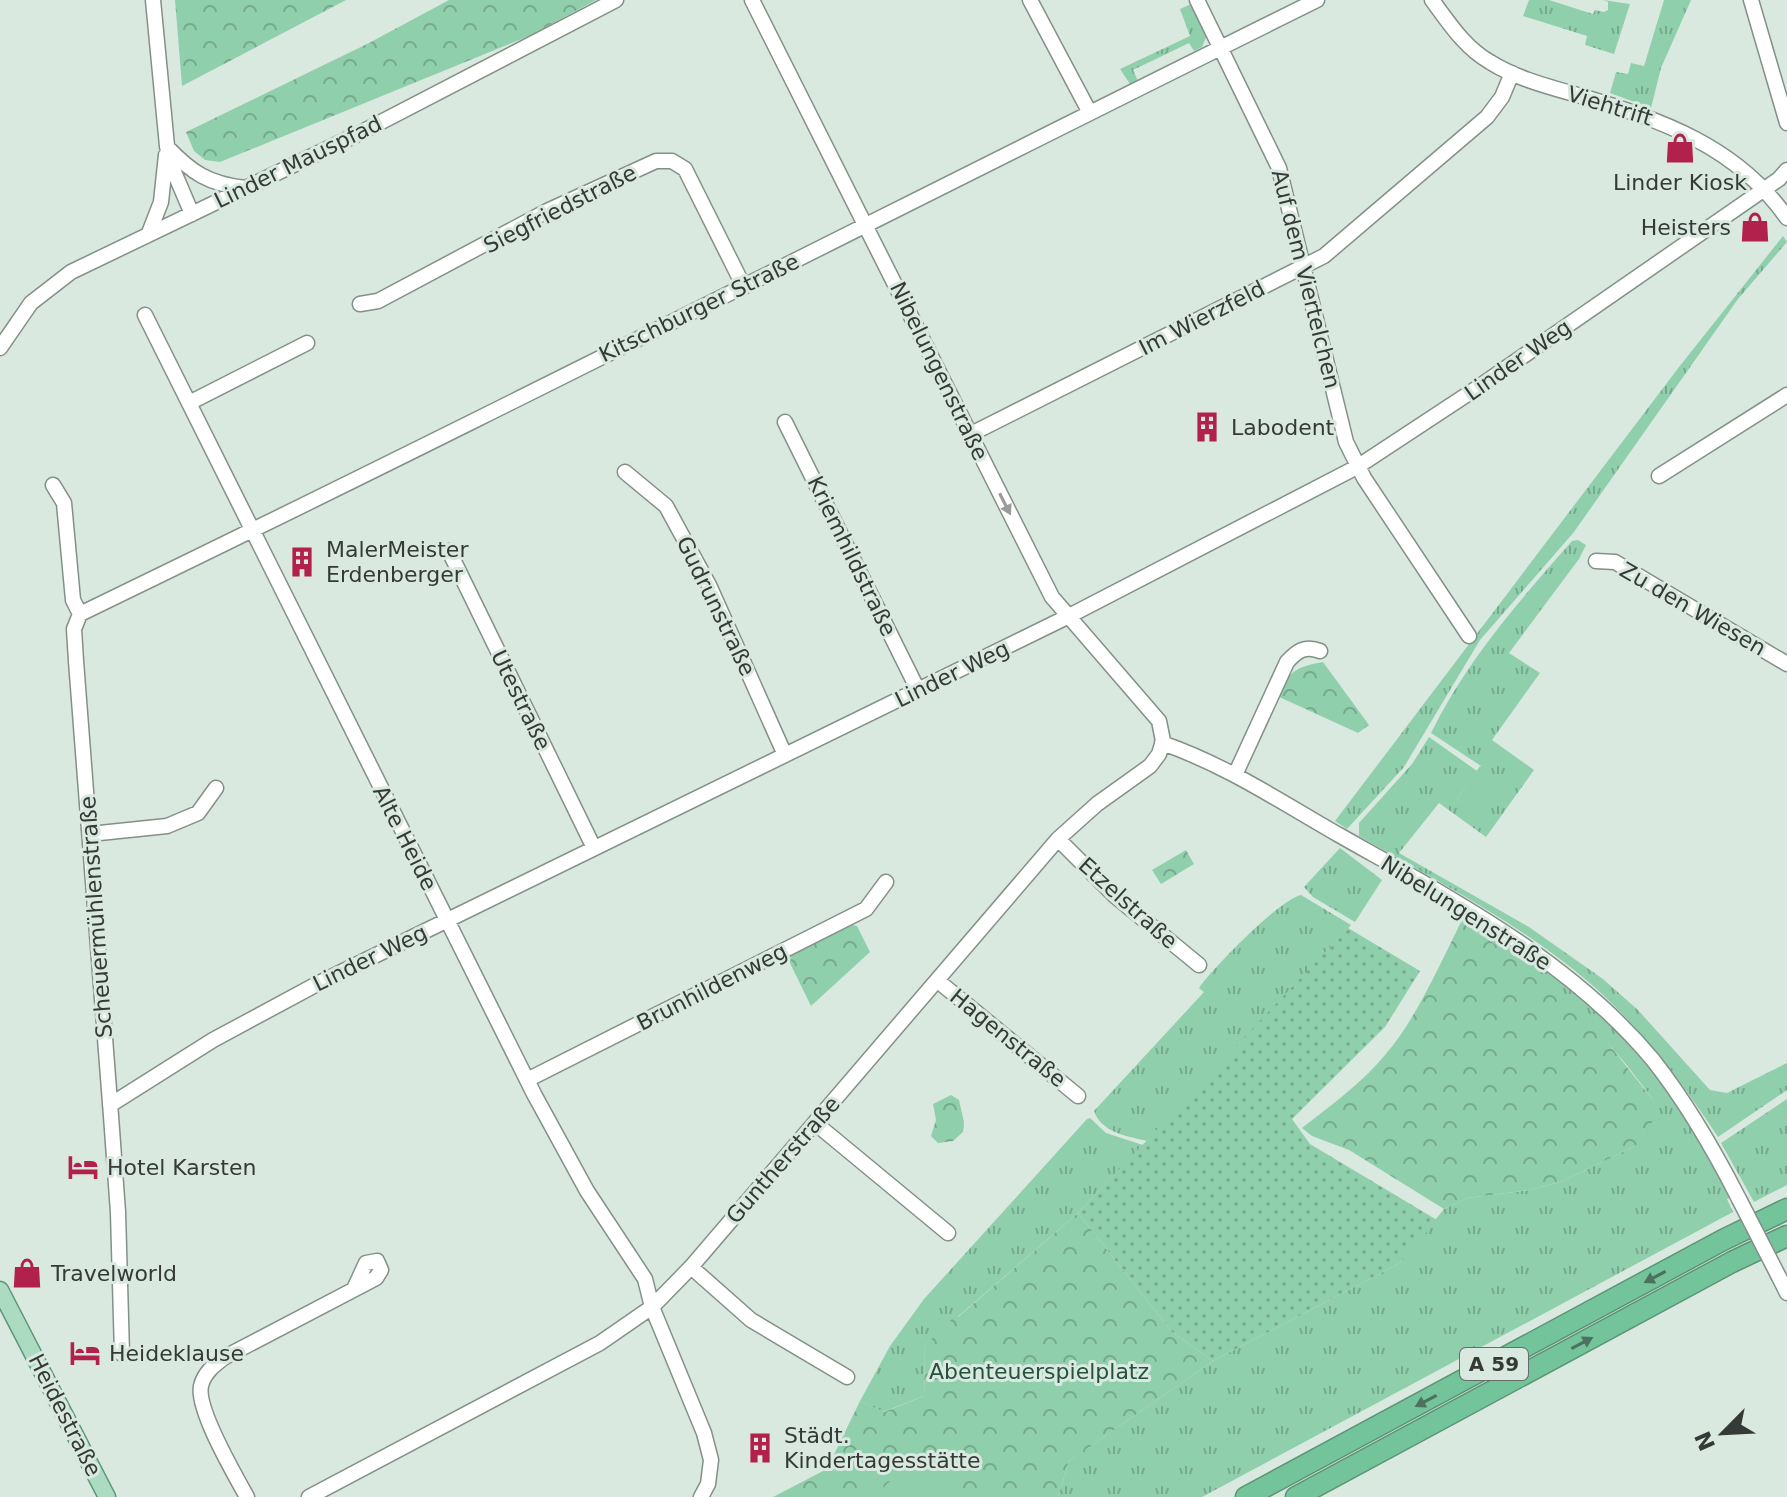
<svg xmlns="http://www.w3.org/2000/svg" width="1787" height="1497" font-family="'DejaVu Sans',sans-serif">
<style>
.grass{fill:url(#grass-tufts)}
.forest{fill:url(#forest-crowns)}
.garden{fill:url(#garden-dots)}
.pitch{fill:#90cfac}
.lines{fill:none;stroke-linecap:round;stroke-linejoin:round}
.minor-casing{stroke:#839088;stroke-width:17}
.major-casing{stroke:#5d9477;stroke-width:19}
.highway-casing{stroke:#5d9477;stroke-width:23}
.minor{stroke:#fff;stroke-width:14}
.major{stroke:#abdcc2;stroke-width:16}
.highway{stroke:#73c49a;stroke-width:20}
.minor-bridge-casing{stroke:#839088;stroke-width:17;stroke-linecap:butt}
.minor-bridge{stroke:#fff;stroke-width:14}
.oneway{fill:#9a9c9b}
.oneway2{fill:#4d715f}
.labels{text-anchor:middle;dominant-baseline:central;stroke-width:6;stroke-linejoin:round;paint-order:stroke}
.shield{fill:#dae9e0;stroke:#666e6a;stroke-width:2}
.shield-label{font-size:20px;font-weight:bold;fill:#343a37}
.street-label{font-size:22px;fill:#343a37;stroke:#dae9e0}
.poi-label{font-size:22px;fill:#343a37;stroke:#dae9e0;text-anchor:start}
.park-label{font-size:22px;fill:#25523c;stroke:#dae9e0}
</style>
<defs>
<pattern id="grass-tufts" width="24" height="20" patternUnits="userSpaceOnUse" patternTransform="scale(2)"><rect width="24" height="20" fill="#90cfac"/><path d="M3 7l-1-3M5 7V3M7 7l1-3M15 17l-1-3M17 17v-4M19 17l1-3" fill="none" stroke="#76a98d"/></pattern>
<pattern id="forest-crowns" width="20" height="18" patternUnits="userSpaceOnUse" patternTransform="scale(2)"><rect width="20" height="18" fill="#90cfac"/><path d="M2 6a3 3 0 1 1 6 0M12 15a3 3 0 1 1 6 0" fill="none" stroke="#76a98d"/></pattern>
<pattern id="garden-dots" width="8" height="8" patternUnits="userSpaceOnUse" patternTransform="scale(2)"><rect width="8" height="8" fill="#90cfac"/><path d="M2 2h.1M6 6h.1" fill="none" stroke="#76a98d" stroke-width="1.8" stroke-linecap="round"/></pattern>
</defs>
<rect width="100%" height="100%" fill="#dae9e0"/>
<path class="grass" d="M1529 0H1549L1593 14 1595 10 1604 12 1608 10V2L1603 0 1630 4 1614 54 1585 45 1587 36 1523 16Z
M1664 0H1691L1661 68 1651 108 1610 93 1616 72 1628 74 1631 63 1644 66Z
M1191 4 1207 35 1202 47 1194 51 1189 43 1133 70 1138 81 1130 84 1120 69 1190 36 1180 9Z
M1783 236 1787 242 1738 299 1574 532 1480 640 1404 767 1347 829 1335 821 1679 367Z
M1578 540 1586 545 1579 559 1509 653 1540 673 1492 740 1534 770 1486 837 1439 803 1399 853 1529 927 1603 979 1638 1010 1710 1090 1727 1093 1787 1063V1090L1718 1137C1680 1079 1638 1024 1585 979 1517 922 1435 880 1359 836V823L1412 764 1429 737 1477 771 1457 799 1482 816 1481 766 1431 733C1467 660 1519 601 1572 541Z
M1340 848 1382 880 1355 922 1313 897 1304 887Z
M1301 895 1351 925 1148 1141C1128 1137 1101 1132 1094 1111L1204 992 1199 988C1213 968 1280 899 1301 895Z
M1466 916C1594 994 1662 1064 1731 1197L1727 1199 1733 1212 1202 1497H1058L1069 1461 1213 1361 1400 1263 1444 1209 1467 1198 1530 1190 1563 1181 1635 1146 1653 1100C1601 1026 1538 970 1461 922Z
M1787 1099V1185L1754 1202 1721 1143Z
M1090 1118 1106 1133 1143 1145 1078 1213 925 1345 924 1396 883 1412 860 1401 890 1346 924 1299 1087 1119Z"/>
<path class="forest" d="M175 0H346L182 86Z
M449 0H596L529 36 220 162 205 160 194 151 186 132 369 43Z
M1323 662 1369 725 1358 733 1277 696C1289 671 1296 667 1323 662Z
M1186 850 1194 864 1161 884 1152 870Z
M1461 922 1522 962 1559 992 1597 1029 1653 1100 1654 1117 1647 1134 1635 1146 1563 1181 1530 1190 1467 1198 1444 1209 1349 1150 1312 1136 1302 1128C1331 1105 1361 1084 1385 1055 1415 1021 1440 964 1461 922Z
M852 925 857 926 870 952 811 1006 787 957Z
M951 1095 959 1100 964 1122 963 1132 953 1141 938 1143 931 1136 936 1120 933 1104Z
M1078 1213 1172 1332 1213 1361 1085 1450 1086 1454 1081 1453 1069 1461 1058 1497H773L827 1469 860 1401 884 1412 924 1396 925 1345 955 1316 958 1317Z"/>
<path class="garden" d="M1348 928 1420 971 1385 1027 1292 1119 1310 1144 1437 1220 1400 1263 1213 1361 1172 1332 1078 1213Z"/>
<path class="pitch" d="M1480 766 1505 784 1481 817 1457 799Z
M913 1471C938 1471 954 1478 969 1497H874L893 1478Z"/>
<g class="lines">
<g class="minor-casing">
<path id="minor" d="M153 0 167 146 172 167 192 214
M1030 0 1090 113
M1197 0 1279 168 1346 442 1364 478 1469 636
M1432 0C1449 23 1465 48 1490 62 1517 79 1550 87 1581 96 1661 120 1737 146 1787 218
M1751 0 1787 123
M167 147C192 173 209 184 245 188
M149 233 161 202 166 155
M360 304 378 301 547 211 656 161H672L685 169 744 287
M145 315 534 1094 587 1191 645 1279 652 1307 704 1433 711 1460 708 1484 701 1497
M0 348 31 303 71 272 360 133 616 0
M189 403 307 343
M785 422 918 690
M971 434 1324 256 1487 117 1502 97 1512 73
M625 472 666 506 709 585 785 755
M1659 476 1787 395
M53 485 64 503 73 600 80 614 74 629 76 661 111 1116 118 1212 122 1354
M449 551 594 848
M1596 561 1615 562 1787 664
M80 614C494 414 905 204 1317 0
M1162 743C1226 765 1281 802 1339 835 1450 898 1570 960 1653 1060 1687 1103 1714 1150 1739 1199
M1235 775 1287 662C1297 651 1305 645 1320 651
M90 834 167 826 198 813 216 788
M1058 839 1115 896 1199 965
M938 981 1078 1096
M527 1080 866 909 886 882
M110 1105 213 1040 317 984 1069 616 1357 467 1480 386 1779 179 1787 170
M815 1123 948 1233
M691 1267 751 1320 847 1377
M1779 1277 1787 1293
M247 1497C235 1475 196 1409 201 1386 204 1373 214 1365 225 1357L376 1278 381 1270 377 1261 366 1263 354 1289
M309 1497 600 1343 652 1307 691 1267 1058 839 1097 804 1150 766 1159 754 1163 741 1159 721 1052 597 752 0"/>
</g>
<g class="major-casing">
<path id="major" d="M0 1290 107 1497"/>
</g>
<g class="highway-casing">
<path id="highway" d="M1246 1497 1723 1240 1787 1209
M1296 1497 1732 1262 1787 1236"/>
</g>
<use href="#minor" class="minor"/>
<use href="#major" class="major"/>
<use href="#highway" class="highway"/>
<g class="minor-bridge-casing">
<path id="minor-bridge" d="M1739 1199 1779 1277"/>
</g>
<use href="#minor-bridge" class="minor-bridge"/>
</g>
<defs><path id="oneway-solid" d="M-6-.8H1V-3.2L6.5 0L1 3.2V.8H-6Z" transform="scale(2)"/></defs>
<use class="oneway" href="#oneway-solid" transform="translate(1005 504) rotate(63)"/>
<g class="oneway2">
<use href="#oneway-solid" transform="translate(1655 1277) rotate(152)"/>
<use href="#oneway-solid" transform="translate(1582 1343) rotate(-28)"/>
<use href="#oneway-solid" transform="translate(1426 1401) rotate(152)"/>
</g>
<defs>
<g id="shop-bare" transform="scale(2.4)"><path d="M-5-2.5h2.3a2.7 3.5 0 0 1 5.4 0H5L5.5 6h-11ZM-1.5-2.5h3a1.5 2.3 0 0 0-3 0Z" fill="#b2204c" stroke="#dae9e0" stroke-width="2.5" paint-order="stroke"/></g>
<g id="building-bare" transform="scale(2.4)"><path d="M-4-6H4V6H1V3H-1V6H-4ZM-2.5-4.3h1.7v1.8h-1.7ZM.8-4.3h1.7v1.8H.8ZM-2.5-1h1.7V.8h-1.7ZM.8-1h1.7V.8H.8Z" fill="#b2204c" stroke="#dae9e0" stroke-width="2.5" paint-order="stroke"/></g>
<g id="hotel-bare" transform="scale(2.4)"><path d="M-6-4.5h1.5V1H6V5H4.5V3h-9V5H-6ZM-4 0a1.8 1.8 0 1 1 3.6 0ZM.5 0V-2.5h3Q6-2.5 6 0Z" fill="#b2204c" stroke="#dae9e0" stroke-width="2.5" paint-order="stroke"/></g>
</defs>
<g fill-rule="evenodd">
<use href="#shop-bare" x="1680" y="148"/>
<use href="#shop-bare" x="1755" y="227"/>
<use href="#building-bare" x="1207" y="427"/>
<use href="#building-bare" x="302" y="562"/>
<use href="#hotel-bare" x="83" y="1167"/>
<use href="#shop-bare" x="27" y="1273"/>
<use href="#hotel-bare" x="85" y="1353"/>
<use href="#building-bare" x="760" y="1448"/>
</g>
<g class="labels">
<rect class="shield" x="1460" y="1348" width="68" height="32" rx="6"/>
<g class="shield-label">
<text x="1494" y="1364">A 59</text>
</g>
<g class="street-label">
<text transform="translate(1610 106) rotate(17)">Viehtrift</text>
<text transform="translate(298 162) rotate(-26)">Linder Mauspfad</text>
<text transform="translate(560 209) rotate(-27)">Siegfriedstraße</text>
<text transform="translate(1306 279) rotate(76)">Auf dem Viertelchen</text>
<text transform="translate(699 308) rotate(-26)">Kitschburger Straße</text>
<text transform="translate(1202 318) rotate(-27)">Im Wierzfeld</text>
<text transform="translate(1518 360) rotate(-35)">Linder Weg</text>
<text transform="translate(939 371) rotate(64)">Nibelungenstraße</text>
<text transform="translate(852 556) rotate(64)">Kriemhildstraße</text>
<text transform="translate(716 606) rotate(64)">Gudrunstraße</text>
<text transform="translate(1693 609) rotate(30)">Zu den Wiesen</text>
<text transform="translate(952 674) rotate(-26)">Linder Weg</text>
<text transform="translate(521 700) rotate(64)">Utestraße</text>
<text transform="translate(405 838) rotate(63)">Alte Heide</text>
<text transform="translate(1128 903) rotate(42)">Etzelstraße</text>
<text transform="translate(1466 913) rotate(32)">Nibelungenstraße</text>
<text transform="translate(96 917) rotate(-94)">Scheuermühlenstraße</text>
<text transform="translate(370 958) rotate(-26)">Linder Weg</text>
<text transform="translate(712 987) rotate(-27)">Brunhildenweg</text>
<text transform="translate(1008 1038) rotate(39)">Hagenstraße</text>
<text transform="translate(783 1160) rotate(-49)">Guntherstraße</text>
<text transform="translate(65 1415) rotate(63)">Heidestraße</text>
</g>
<g class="poi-label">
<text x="1680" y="182" text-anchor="middle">Linder Kiosk</text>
<text x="1731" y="227" text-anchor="end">Heisters</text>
<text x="1231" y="427">Labodent</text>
<text x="326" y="549">MalerMeister<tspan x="326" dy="25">Erdenberger</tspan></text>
<text x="107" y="1167">Hotel Karsten</text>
<text x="51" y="1273">Travelworld</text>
<text x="109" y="1353">Heideklause</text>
<text x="784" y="1435">Städt.<tspan x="784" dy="25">Kindertagesstätte</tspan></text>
</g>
<g class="park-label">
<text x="1039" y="1371">Abenteuerspielplatz</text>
</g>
</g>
<g transform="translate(1723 1433) rotate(246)" stroke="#dae9e0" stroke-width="6" paint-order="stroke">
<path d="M0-6L14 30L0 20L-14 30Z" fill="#343a37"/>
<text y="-12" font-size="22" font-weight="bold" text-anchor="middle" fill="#343a37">N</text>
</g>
</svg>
